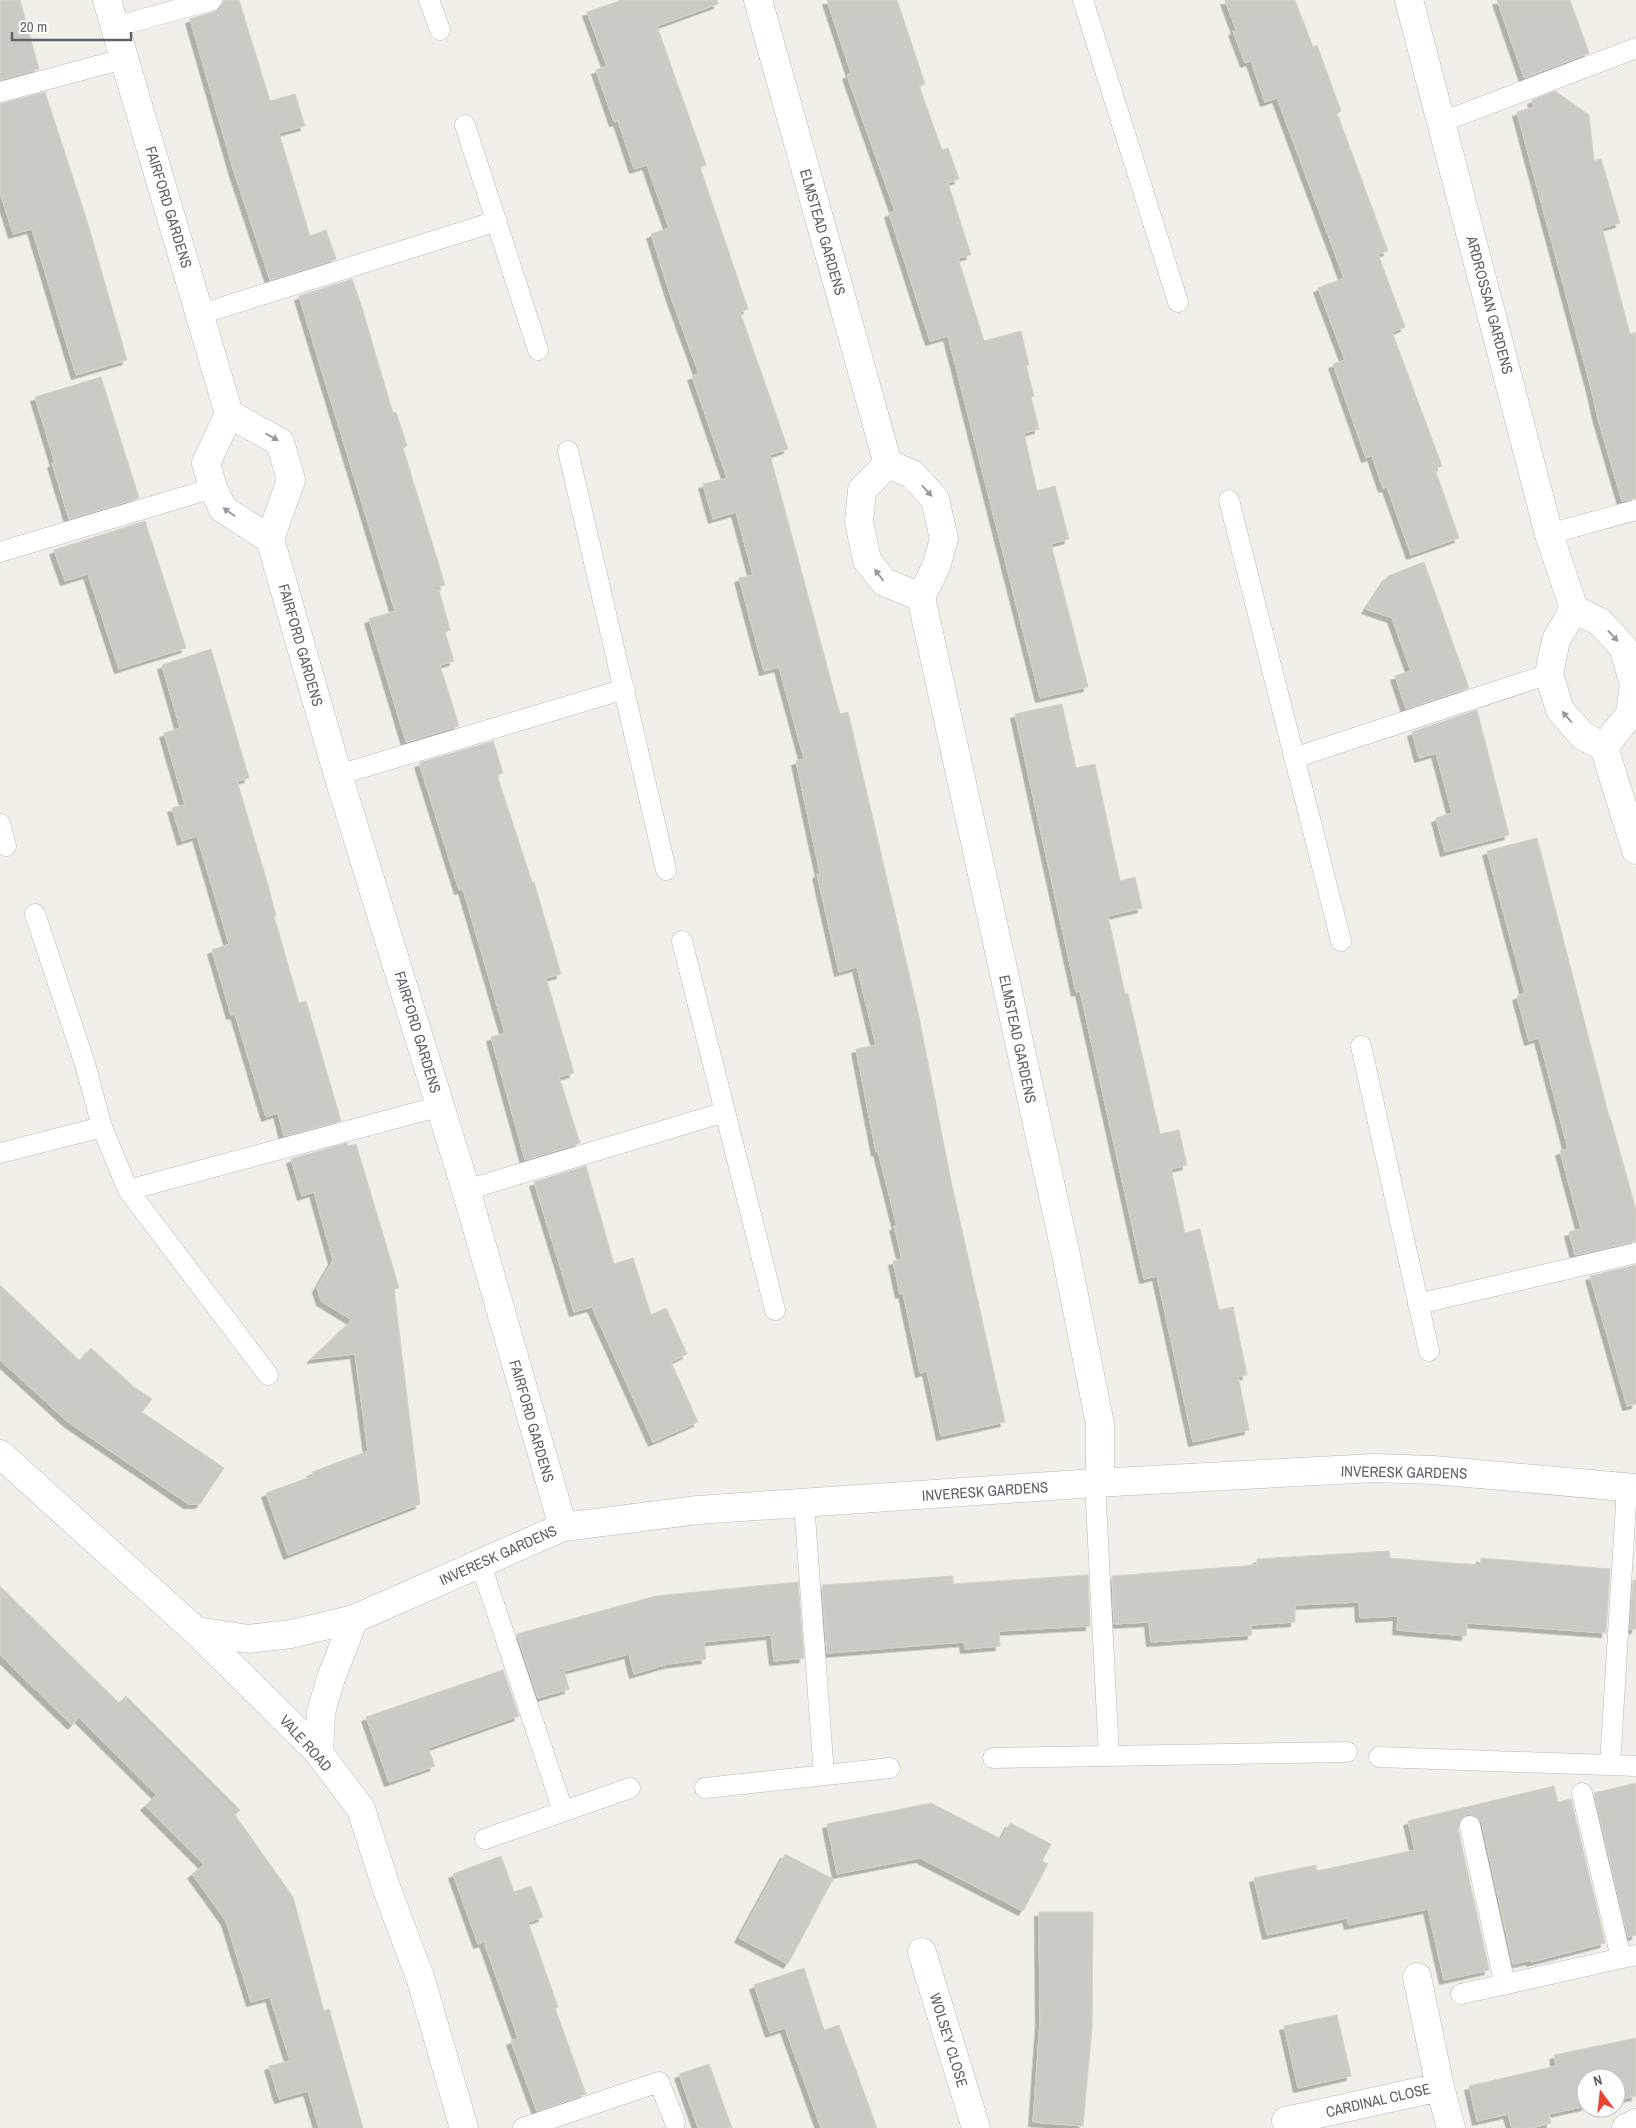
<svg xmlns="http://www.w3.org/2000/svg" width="1636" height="2128" font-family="'Archivo Narrow',sans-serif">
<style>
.building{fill:#cccac5;stroke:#d6d1c6;filter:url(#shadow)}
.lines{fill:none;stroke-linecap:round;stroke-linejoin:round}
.service-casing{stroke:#b5b8bc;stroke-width:21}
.minor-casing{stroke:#b5b8bc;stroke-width:29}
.service{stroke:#fff;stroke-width:20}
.minor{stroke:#fff;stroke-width:28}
.oneway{fill:#979a9d}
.labels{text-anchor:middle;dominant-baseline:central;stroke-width:4;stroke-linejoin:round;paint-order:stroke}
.street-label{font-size:15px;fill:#5f6368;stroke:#fff}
</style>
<defs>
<filter id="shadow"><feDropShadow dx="-4.5" dy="4.5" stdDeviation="0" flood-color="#0004"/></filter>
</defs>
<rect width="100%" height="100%" fill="#f1efe8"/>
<path class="building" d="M0 0H20L39 69 0 80Z
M224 0H239L270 101 295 94 305 126 279 133 310 236 326 230 336 259 270 280 234 172 190 19 216 11 221 8Z
M622 0H717L718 4 657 26 706 165 700 167 748 309 740 312 788 449 770 455 840 714 848 712 918 1012 951 1181 1005 1422 941 1436 927 1371 920 1373 903 1293 900 1294 893 1261 902 1259 894 1226H897L878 1151 876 1152 856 1049 876 1045 857 967 839 972 817 874 820 873 796 761 804 759 779 667 764 671 739 578 753 575 736 512 713 519 703 484 727 478 692 376 699 374 671 297 651 234 669 228 647 165 634 169 618 121 614 122 596 70 607 66 587 12Z
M827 0H897L925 84 919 86 942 150 948 148 959 179 948 183 971 255 958 258 984 341 1021 331 1029 365H1026L1034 396 1031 397 1039 429 1024 433 1037 491 1055 486 1069 539 1051 544 1088 687 1040 698 948 336 930 341 889 213 895 211 847 75 851 73Z
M1225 0H1295L1313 47 1317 45 1341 111 1337 113 1388 251 1378 254 1405 327 1392 332 1442 466 1435 469 1459 538 1411 555 1387 487 1383 488 1372 456 1366 458 1333 364 1345 360 1318 288 1344 278 1277 98 1265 102 1251 61 1245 63 1233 31 1236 30Z
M1497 0H1570L1589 53 1524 78Z
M1555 91 1589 115 1594 161 1601 159 1620 223 1602 228 1630 334 1636 332V498L1622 501 1598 419 1591 388 1517 112 1534 107 1532 100Z
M45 92 87 221 127 360 76 375 32 229 13 234 0 192V104Z
M352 279 362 308 393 413 396 412 407 446 403 448 445 585 438 587 450 630 445 632 454 661 440 665 459 726 406 742 369 619 395 611 299 296Z
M101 377 139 498 69 519 52 463H55L35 397Z
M145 521 186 648 119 669 88 574 65 581 54 550Z
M1424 562 1469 688 1406 709 1395 676 1411 671 1392 618 1366 609 1388 576Z
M211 649 249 778 237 781 268 885 276 916H274L299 1003 306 1001 341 1121 284 1136 278 1113 266 1117 235 1014 231 1015 212 950 229 944 197 836 182 841 172 808 185 805 164 733 180 728 162 665Z
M1062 704 1076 768 1095 764 1120 881 1135 877 1142 908 1108 916 1125 994 1128 993 1160 1134 1179 1130 1187 1165 1171 1169 1185 1233 1200 1229 1219 1310 1233 1307 1247 1375 1238 1376 1249 1430 1193 1442 1157 1276 1144 1279 1080 991 1076 992 1015 714Z
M1477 710 1509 835 1445 852 1436 818 1452 813 1436 753 1419 758 1412 732Z
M493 741 503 773 497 775 532 882H534L561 974 546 978 574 1073 559 1077 580 1143 525 1160 491 1037 505 1033 463 889 459 890 419 763Z
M1537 838 1610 1120H1611L1636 1210V1241L1575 1255 1569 1232 1581 1229 1560 1151 1568 1149 1539 1038 1529 1041 1517 996 1525 993 1487 851Z
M347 1143 348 1146 356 1144 399 1288 394 1289 420 1504 288 1555 266 1493 313 1476 312 1472 368 1451 355 1354 311 1359 352 1320 321 1301 317 1288 333 1260 314 1192 302 1196 291 1159Z
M586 1166 614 1264 633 1258 651 1315 666 1308 687 1354 671 1362 698 1422 653 1442 592 1307 574 1312 534 1182Z
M1636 1265V1404L1627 1406 1590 1276Z
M0 1285 80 1361 91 1348 134 1387 152 1399 142 1412 224 1468 200 1504H188L68 1422 0 1360Z
M1389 1551 1390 1558 1439 1562 1480 1565 1481 1558 1610 1569 1606 1633 1467 1623 1466 1636 1397 1630 1398 1616 1360 1618 1359 1602 1295 1605V1622L1251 1625 1252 1635 1151 1642 1149 1622 1114 1624 1112 1576 1257 1565V1559Z
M1088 1575 1090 1626 999 1631 1000 1646 965 1649 964 1642 827 1653 822 1585 953 1576V1584Z
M1633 1580H1636V1629H1630Z
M798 1582 804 1658 774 1661 771 1635 704 1642 706 1659 668 1664 634 1674 629 1654 564 1671 569 1689 538 1698 517 1634 656 1596Z
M0 1586 119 1703 126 1696 240 1810 235 1815 293 1897 324 2011 329 2009 363 2128H319L308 2091 279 2099 269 2066 290 2061 270 1997 251 2002 226 1921 192 1874 204 1865 145 1806 157 1795 79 1718 72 1725 0 1655Z
M503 1670 519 1716 428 1748 435 1766 389 1782 366 1717Z
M1636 1783V1935L1628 1937 1594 1793Z
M1554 1786 1558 1802 1571 1799 1605 1943 1531 1962V1960L1513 1964 1482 1823 1478 1818 1468 1814 1462 1818 1458 1829 1489 1970 1444 1980 1428 1909 1349 1925 1347 1918 1267 1935 1254 1878 1316 1865 1317 1871 1415 1850 1408 1821Z
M931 1803 1001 1839 1010 1823 1051 1844 1042 1861 1048 1864 1023 1911 920 1858 837 1874 827 1824Z
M785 1854 833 1879 788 1964 739 1938Z
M501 1856 514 1892 531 1886 543 1917 528 1922 558 2007 555 2008 586 2094 537 2111 511 2041 518 2038 484 1942 478 1944 453 1874Z
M1039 1912H1093L1092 2027 1083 2126 1033 2122 1040 2022Z
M804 1968 824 2030 839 2025 877 2128H821L785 2028 770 2033 754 1985Z
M1337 2015 1351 2076 1298 2088 1284 2026Z
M1636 2038V2096L1616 2100V2078H1586V2106L1549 2114 1551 2123 1531 2128H1512L1508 2114 1477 2121 1469 2086 1556 2066 1554 2055Z
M709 2064 732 2128H698L679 2074Z"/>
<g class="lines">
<g class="service-casing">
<path id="service" d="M429 0 440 30
M1083 0 1178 302
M114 27 212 0
M0 92 123 59
M1442 122 1636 48
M465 125 538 350
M201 314 497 221
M568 451 666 870
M1229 500 1341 941
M1549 534 1636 510
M0 552 213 488
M1294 758 1549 674
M338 775 625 689
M0 824 6 846
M35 914 85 1064 102 1127 128 1190 268 1375
M682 941 775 1310
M1361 1046 1429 1351
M0 1153 102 1127
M128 1190 441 1106
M466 1190 725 1112
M1418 1304 1636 1253
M1095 1483 1109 1756
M804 1503 824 1775
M480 1562 563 1811
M1379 1757 1636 1766
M993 1758 1347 1752
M1610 1765 1627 1487
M705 1788 890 1768
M1582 1793 1621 1958
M1470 1826 1505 1985
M485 1839 630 1788
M1461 1994 1636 1955
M523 2128 659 2082 675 2122"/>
</g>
<g class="minor-casing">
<path id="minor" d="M107 0 229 414 206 463 213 488 223 509 270 539
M758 0 888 464
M1409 0 1549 534 1574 609 1600 622 1623 647 1634 684 1630 714 1604 747
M229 414 280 442 291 480 270 539 338 775 466 1190 563 1527
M888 464 912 474 935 499 944 539 936 567 921 597 1066 1255 1100 1424V1483
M888 464 862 490 859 522 867 560 884 582 921 597
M1574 609 1556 640 1549 674 1560 710 1583 736 1604 747 1636 850
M0 1454 196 1631 319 1753 361 1809 386 1887 421 1980 464 2128
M196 1631 249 1639 291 1634 354 1619 563 1527 698 1510 1095 1483 1374 1468 1433 1470 1636 1488
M319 1753 321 1712 331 1678 354 1619
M922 1952 976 2128
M1417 1977 1440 2087 1451 2128
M1286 2121 1440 2087
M1626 2128 1636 2123"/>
</g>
<use href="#service" class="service"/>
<use href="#minor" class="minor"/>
</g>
<defs><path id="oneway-solid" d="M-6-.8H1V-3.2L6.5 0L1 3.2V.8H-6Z" transform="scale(1.25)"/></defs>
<g class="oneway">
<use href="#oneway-solid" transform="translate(272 437) rotate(29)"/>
<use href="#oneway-solid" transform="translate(927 491) rotate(48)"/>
<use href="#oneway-solid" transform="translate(229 512) rotate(-145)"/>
<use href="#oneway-solid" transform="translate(879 575) rotate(-127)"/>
<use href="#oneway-solid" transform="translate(1613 636) rotate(47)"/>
<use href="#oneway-solid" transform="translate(1567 717) rotate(-131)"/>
</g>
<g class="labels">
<g class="street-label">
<text transform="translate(169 207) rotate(73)">FAIRFORD GARDENS</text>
<text transform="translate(823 232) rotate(74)">ELMSTEAD GARDENS</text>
<text transform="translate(1490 305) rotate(75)">ARDROSSAN GARDENS</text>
<text transform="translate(301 645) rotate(74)">FAIRFORD GARDENS</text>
<text transform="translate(418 1032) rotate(73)">FAIRFORD GARDENS</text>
<text transform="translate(1018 1039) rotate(78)">ELMSTEAD GARDENS</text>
<text transform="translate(532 1421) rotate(74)">FAIRFORD GARDENS</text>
<text transform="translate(1404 1472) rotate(1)">INVERESK GARDENS</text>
<text transform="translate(985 1491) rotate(-4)">INVERESK GARDENS</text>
<text transform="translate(498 1555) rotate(-24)">INVERESK GARDENS</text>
<text transform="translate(306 1743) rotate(48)">VALE ROAD</text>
<text transform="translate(949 2040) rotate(73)">WOLSEY CLOSE</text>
<text transform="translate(1378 2100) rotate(-13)">CARDINAL CLOSE</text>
</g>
</g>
<g transform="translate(1601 2093) rotate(345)"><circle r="24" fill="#ffffff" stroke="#bfc1c3"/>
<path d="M0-4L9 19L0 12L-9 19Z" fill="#ea4335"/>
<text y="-8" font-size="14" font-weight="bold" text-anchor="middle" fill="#5f6368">N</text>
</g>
<path d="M12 32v8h119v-8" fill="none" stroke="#5f6368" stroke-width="2.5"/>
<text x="20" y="32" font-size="15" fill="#5f6368" stroke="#ffffff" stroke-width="4" paint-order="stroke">20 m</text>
</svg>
